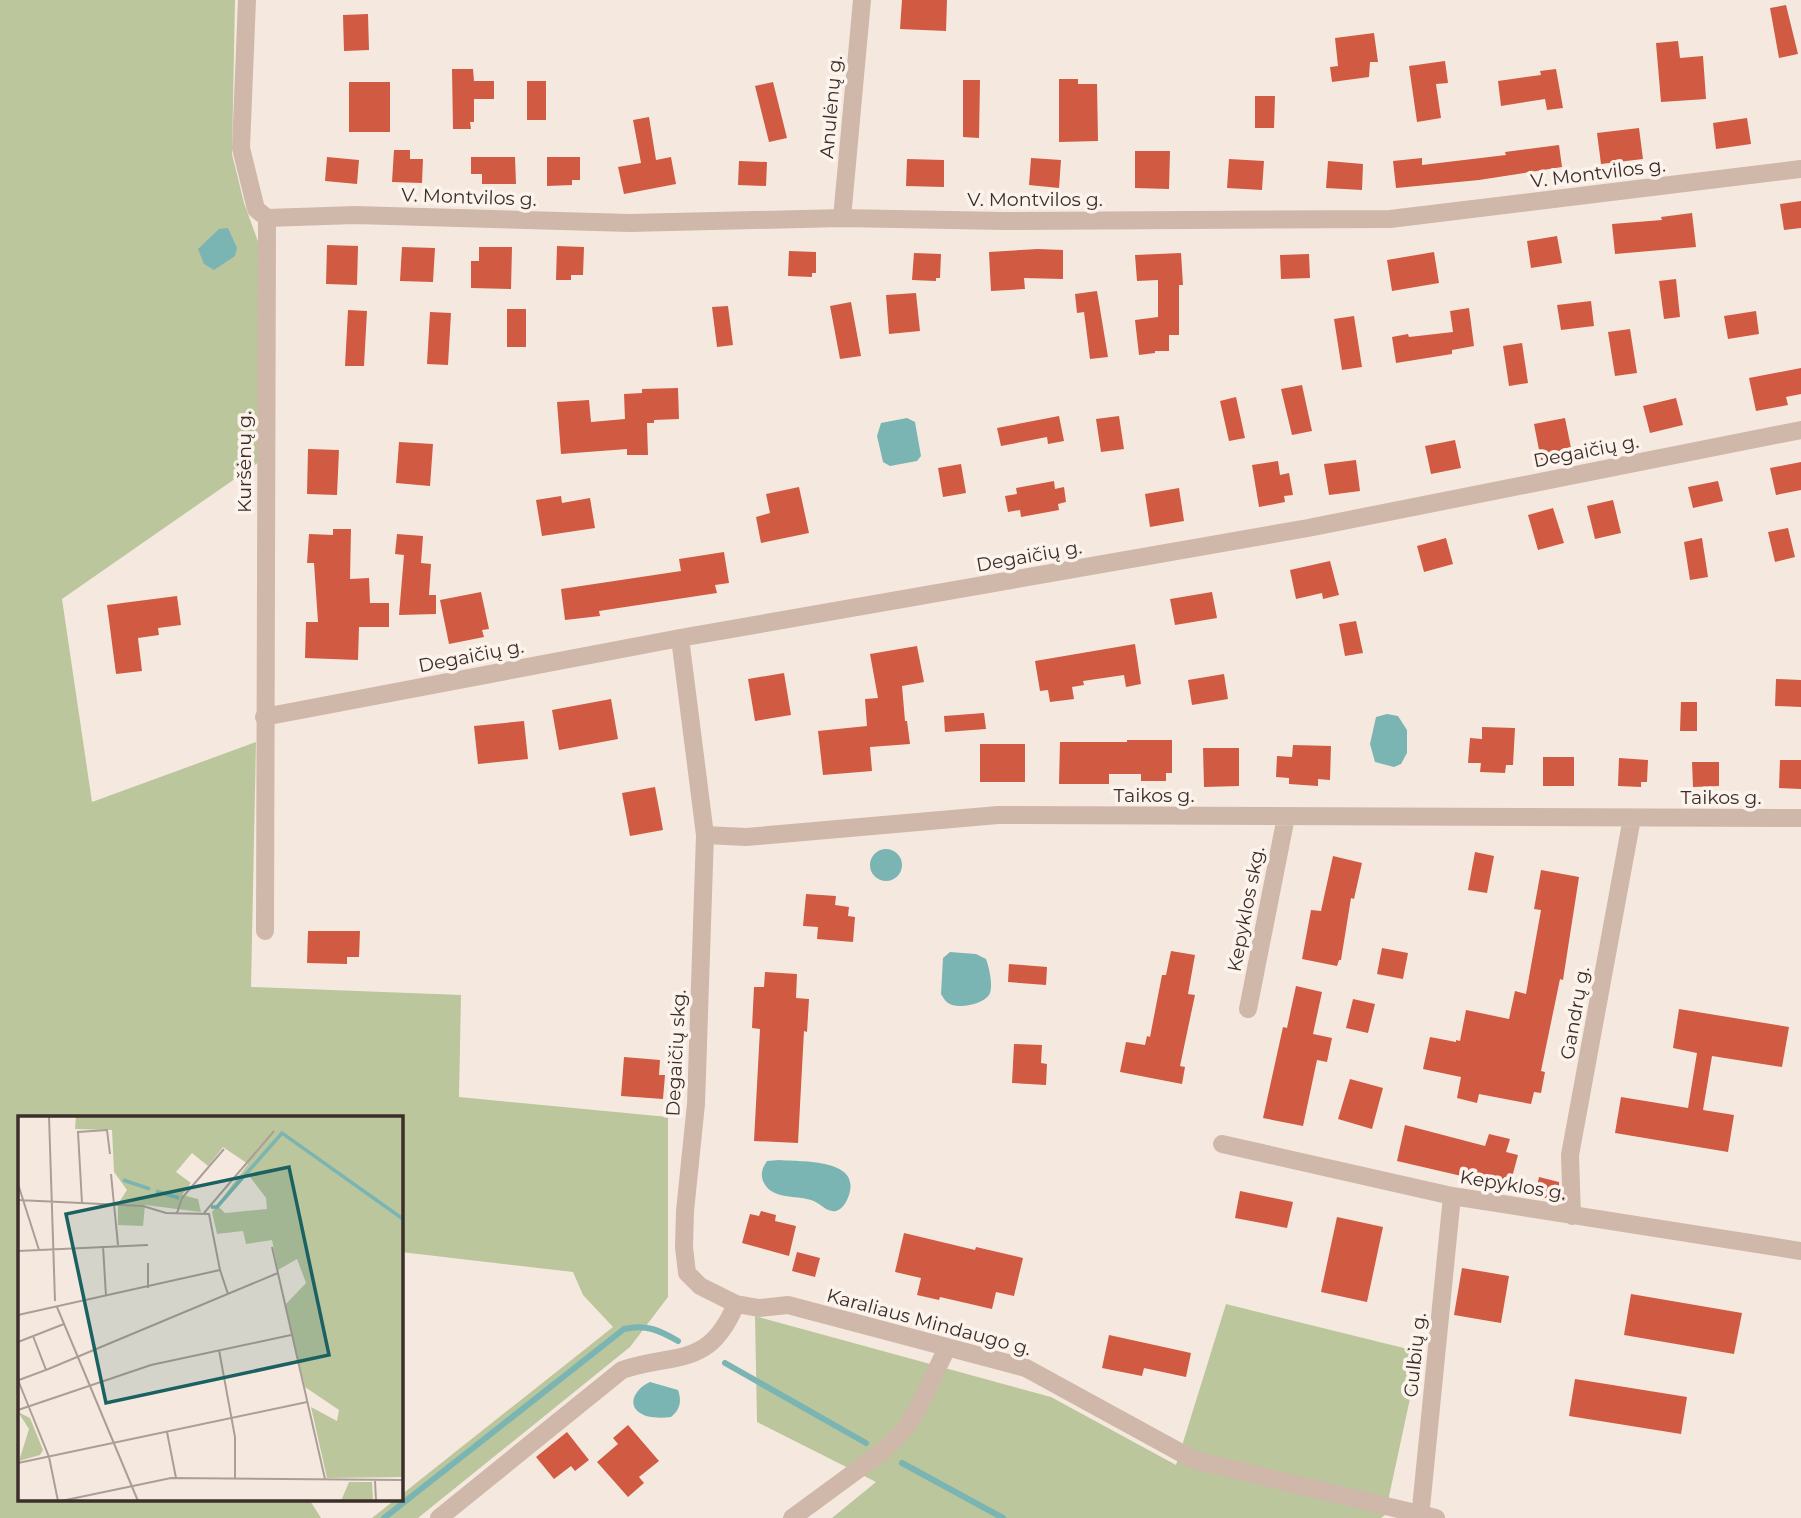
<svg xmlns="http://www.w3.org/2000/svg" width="1801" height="1518" font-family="Montserrat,sans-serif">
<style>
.green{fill:#bbc69d}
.water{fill:#7bb5b3}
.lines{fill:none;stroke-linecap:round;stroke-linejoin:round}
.stream{stroke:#7bb5b3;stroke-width:6}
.building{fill:#d05a42}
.minor{stroke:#cfb8a9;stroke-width:18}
.labels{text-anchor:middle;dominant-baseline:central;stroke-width:7;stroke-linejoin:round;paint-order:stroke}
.street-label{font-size:19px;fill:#3c2e2a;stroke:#fcf4ec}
.inset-river{fill:none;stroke:#7bb5b3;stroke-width:3.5}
.inset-road{fill:none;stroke:#ab9e97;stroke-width:2}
.view{fill:#1b6161;fill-opacity:0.15;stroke:#1b6161;stroke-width:3.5}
.inset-edge{fill:none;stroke:#3c2e2a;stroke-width:3.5}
</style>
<rect width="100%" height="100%" fill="#f5e9df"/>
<path class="green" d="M0 0H235L232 154 244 203 260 247 262 460 62 599 92 802 256 742 251 987 461 995 459 1097 668 1117V1297L630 1347 418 1518H372L396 1499H401V1495L613 1327 583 1295 573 1272 401 1252V1117H19V1499H309L321 1518H0Z
M1226 1304 1420 1352 1385 1515 1381 1518H832L876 1482 757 1422 755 1316 1051 1397 1176 1465Z"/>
<path class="water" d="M228 228 237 248 235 256 214 270 204 264 198 249 219 229Z
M907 418 915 422 921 456 917 461 890 466 883 462 877 436 881 423Z
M1387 714 1398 716 1407 730V753L1401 764 1394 767 1375 762 1370 744 1376 717Z
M870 865a16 16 0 1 1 32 0a16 16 0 1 1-32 0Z
M950 952 976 954 986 959C989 967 993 984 990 993 986 1004 957 1010 948 1003 945 1001 943 997 941 994L943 958Z
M779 1160C801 1162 861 1158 849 1195 847 1201 843 1209 836 1211 827 1213 819 1202 811 1200 795 1195 771 1200 763 1181 760 1173 763 1167 767 1161Z
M650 1382 678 1390C682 1401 680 1410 671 1417 663 1418 654 1418 646 1416 624 1408 634 1389 650 1382Z"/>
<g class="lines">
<path class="stream" d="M725 1363 866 1443
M902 1463 1003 1518
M384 1518 624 1329C646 1324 659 1330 678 1341"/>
</g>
<path class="building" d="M902 0H947L946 31 900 29Z
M1786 5 1798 54 1779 58 1770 8Z
M368 14 369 50 344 51 343 15Z
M1374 33 1378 62H1370L1369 77 1332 82 1330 67 1338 66 1335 38Z
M1678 41 1680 58 1703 56 1706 99 1661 102 1656 43Z
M1445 61 1448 83 1436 84 1441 118 1417 122 1409 66Z
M452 69H473L474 81H494V99H474V122H470L471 129H453Z
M1556 69 1563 108 1547 110 1545 99 1501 106 1498 81 1541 75 1540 71Z
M1059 79H1078V84H1097L1098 141 1059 142Z
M963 80H980L979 138 963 137Z
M527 81H546V120H527Z
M349 82H390V132H349Z
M773 82 787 138 769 142 755 86Z
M1255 96H1275L1274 128H1255Z
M649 117 656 160 671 157 676 184 624 194 618 167 641 163 633 120Z
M1747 118 1751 144 1716 149 1713 123Z
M1639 128 1643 159 1601 164 1597 133Z
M1559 145 1562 167 1479 180 1396 188 1393 161 1422 158V165L1506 155 1505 152Z
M394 150H410V159H423L422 183 392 182Z
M1135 151H1170L1169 189 1135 188Z
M327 157 359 160 357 184 325 181Z
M471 157H515L516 184H482V174H471Z
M547 157H580V180H572V185L547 186Z
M1031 158 1061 160 1059 188 1029 185Z
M907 159 944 160V187L906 186Z
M1229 159 1264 161 1262 190 1227 188Z
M739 161 767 162 766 186 738 185Z
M1328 161 1363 164 1362 190 1326 188Z
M1801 201V228L1784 230 1780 204Z
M1692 213 1696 247 1615 254 1612 224 1662 220 1661 217Z
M1557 236 1562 263 1531 268 1527 241Z
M327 245 358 246 357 285 326 284Z
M557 246 584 247 583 275H571V280H556Z
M402 247 435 248 433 282 400 281Z
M479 247H512L511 289 471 288V261H479Z
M1038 249 1063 250V279L1024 278 1025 289 991 291 989 252Z
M789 251 816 252V273H812V277L788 276Z
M1434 252 1439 283 1392 291 1387 260Z
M914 253 941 254 940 278H936V281L912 280Z
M1181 253 1183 285H1179V335H1169V351H1155V353L1139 355 1135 320 1158 317V280L1137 281 1135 255Z
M1309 254 1310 278 1281 279 1280 255Z
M1676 279 1680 317 1664 319 1659 281Z
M1097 291 1108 357 1090 359 1084 312 1077 313 1075 294Z
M916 293 920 331 889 334 886 295Z
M1591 301 1594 326 1561 330 1557 305Z
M851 302 861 356 840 359 830 306Z
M728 306 733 345 717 347 712 307Z
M1469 308 1474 346 1452 350V354L1396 363 1392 337 1408 334 1409 337 1453 332 1450 311Z
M507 309H526V347H507Z
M348 310 367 311 364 366H345Z
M1756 311 1759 334 1728 339 1724 316Z
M430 312 451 313 448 365 427 364Z
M1354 316 1362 367 1342 370 1334 319Z
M1630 329 1637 373 1615 376 1608 332Z
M1522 343 1528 383 1509 386 1503 346Z
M1801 368V394L1786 397 1788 405 1756 411 1749 378Z
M1302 385 1312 431 1292 435 1281 389Z
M678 388 679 419 654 420V423H647L648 455H627V449L561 454 557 402 589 400 591 422 625 419 624 394 642 393V389Z
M1236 397 1245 438 1229 441 1220 401Z
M1676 398 1683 425 1650 433 1643 406Z
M1059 416 1064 441 1048 444 1047 437 1001 446 997 428Z
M1119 416 1124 449 1101 452 1096 419Z
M1565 418 1571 448 1560 450 1561 456 1541 460 1534 424Z
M1455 440 1461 468 1431 474 1425 446Z
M399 442 433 444 430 486 396 483Z
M308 449 339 450 337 495 307 494Z
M1356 460 1360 491 1329 495 1324 464Z
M1278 461 1280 475 1289 473 1293 495 1284 496 1285 502 1259 507 1252 465Z
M1801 462V490L1776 495 1770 468Z
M961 464 966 493 943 497 938 468Z
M1054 481 1055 489 1064 487 1066 502 1058 504 1059 510 1021 517 1020 510 1008 512 1005 496 1017 494 1016 488Z
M1718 481 1723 501 1693 508 1688 487Z
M799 487 809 533 761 543 756 517 770 513 766 494Z
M1179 488 1184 521 1150 527 1145 494Z
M561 496 562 503 590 498 595 528 542 536 536 500Z
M1613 500 1621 533 1595 539 1587 506Z
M1553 508 1564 543 1538 550 1528 515Z
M1788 528 1795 557 1775 562 1768 532Z
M333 529H351L350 579 369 578 370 603H389V627H359L358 660 305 658 306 622H318L314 563H307L309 534 333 535Z
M397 534 423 536 421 563 431 564 429 595H436V614L399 615 404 555 395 554Z
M1446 538 1453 564 1424 572 1417 546Z
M1702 538 1708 577 1690 580 1684 542Z
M724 552 729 583 715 585 717 593 599 611 600 616 565 620 561 589 681 571 679 559Z
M1330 561 1339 595 1323 599 1322 593 1296 599 1290 570Z
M481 592 489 629 482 630 484 637 449 644 440 600Z
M1212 592 1217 618 1175 625 1170 599Z
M177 596 181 625 158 628 159 635 138 638 142 671 116 674 107 605Z
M1356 621 1363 653 1345 656 1339 624Z
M1135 644 1141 684 1126 687 1124 675 1083 681 1084 685 1072 687 1074 699 1050 702 1048 690 1040 691 1035 661Z
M917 646 924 682 902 686 905 721H907L910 744 870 747 872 771 823 775 818 731 867 726 865 699 878 698 870 654Z
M784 673 791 715 755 721 748 679Z
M1224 674 1228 699 1192 705 1188 680Z
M1776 679 1801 680V707L1775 706Z
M611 699 618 739 559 750 552 710Z
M1681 702H1697V731H1680Z
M984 713 986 729 945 732 944 716Z
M524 721 528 759 478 764 474 726Z
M1482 727 1515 728 1513 765H1506L1505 773 1480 772 1481 763H1468L1470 738 1482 739Z
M1127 740H1172V773H1166V781H1141V774H1109V784H1059L1060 742H1127Z
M980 744H1025V782H980Z
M1293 745 1331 746 1330 780 1318 779V786L1289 784V778L1276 777 1277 756 1292 757Z
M1203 748H1239V786L1204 787Z
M1543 757H1574V786H1543Z
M1619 758 1648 760 1647 782H1641V787L1618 786Z
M1780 760H1801V789L1779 788Z
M1692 762H1719V786L1693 787Z
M655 787 663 830 630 836 622 793Z
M1475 852 1494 856 1487 893 1468 890Z
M1333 856 1362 863 1354 899 1351 898 1341 960H1339L1337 966 1302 959 1311 910 1321 911Z
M1541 870 1579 877 1563 980 1560 979 1541 1071 1545 1072 1541 1093 1534 1092 1531 1104 1479 1094 1477 1103 1457 1098 1461 1077 1423 1069 1430 1037 1456 1042V1040L1460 1041 1466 1010 1509 1019 1515 991 1526 994 1541 910 1534 909Z
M806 894 836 896 835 905 849 907 848 916 855 917 853 942 817 939 818 927 803 926Z
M308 931H360L359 957H347V964L307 963Z
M1382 948 1408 953 1403 979 1377 974Z
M1171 951 1195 955 1188 994 1195 995 1180 1066 1185 1067 1182 1084 1120 1072 1126 1042 1145 1045 1147 1036 1150 1037 1162 975H1166Z
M1009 964 1047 967 1046 985 1008 982Z
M765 972 797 974 796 998 809 999 807 1032 804 1031 798 1143 754 1141 760 1029 752 1028 754 987H764Z
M1296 986 1322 992 1313 1034 1332 1038 1327 1062 1317 1060 1303 1126 1263 1118 1283 1027 1287 1028Z
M1353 999 1375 1004 1368 1033 1346 1028Z
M1679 1009 1789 1027 1782 1067 1712 1056 1703 1110 1734 1115 1728 1152 1615 1133 1621 1097 1688 1108 1697 1053 1673 1048Z
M1014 1044 1042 1045 1041 1063 1047 1064 1046 1085 1012 1083Z
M624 1057 660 1060 659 1075H665L663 1099 621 1096Z
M1350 1079 1383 1088 1372 1129 1338 1119Z
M1405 1125 1485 1146 1489 1134 1510 1139 1506 1152 1518 1155 1511 1181 1485 1175 1483 1181 1397 1161Z
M1539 1177 1559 1182 1560 1201 1535 1196Z
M1240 1191 1293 1202 1287 1228 1235 1218Z
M761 1211 776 1215 775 1221 796 1226 789 1256 742 1243 750 1214 759 1216Z
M1337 1217 1383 1227 1367 1302 1321 1292Z
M904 1233 975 1250 976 1247 1023 1258 1014 1296 996 1292 992 1309 940 1297 939 1300 917 1295 921 1278 895 1272Z
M797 1252 820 1258 815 1277 792 1271Z
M1462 1268 1509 1276 1501 1323 1454 1315Z
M1631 1294 1742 1313 1734 1354 1624 1335Z
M1109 1335 1191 1353 1186 1377 1144 1368 1142 1376 1102 1368Z
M1575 1379 1687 1397 1681 1434 1569 1416Z
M628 1425 659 1461 639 1477 644 1483 628 1497 597 1462 618 1444 613 1438Z
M567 1432 589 1460 575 1471 571 1466 554 1479 536 1457Z"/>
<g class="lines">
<path class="minor" d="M247 0 241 148 256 209 267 218 265 931
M267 218 355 215 630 223 842 218 1004 221 1390 219 1801 169
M842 218 862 0
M680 638 705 835 746 837 998 815 1801 818
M264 717 680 638 1308 528 1801 430
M705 835 696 1104 685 1211 684 1247 687 1273 700 1286 736 1304 759 1308 788 1305 1026 1368 1194 1460 1436 1518
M1248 1009 1286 817
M1222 1144 1452 1196 1801 1251
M1572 1216 1570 1155 1632 818
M439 1518 622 1370C676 1352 709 1369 736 1304
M792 1518 882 1452 906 1428 919 1406 947 1348
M1420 1518 1452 1196"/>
</g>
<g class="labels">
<g class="street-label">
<text transform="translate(831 107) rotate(-85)">Anulėnų g.</text>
<text transform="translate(1598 173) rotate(-7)">V. Montvilos g.</text>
<text transform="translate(469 197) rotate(2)">V. Montvilos g.</text>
<text x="1035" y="199">V. Montvilos g.</text>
<text transform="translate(1586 451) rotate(-11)">Degaičių g.</text>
<text transform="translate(244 462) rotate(-90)">Kuršėnų g.</text>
<text transform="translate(1029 556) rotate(-10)">Degaičių g.</text>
<text transform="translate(471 656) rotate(-11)">Degaičių g.</text>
<text x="1154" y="795">Taikos g.</text>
<text x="1721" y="797">Taikos g.</text>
<text transform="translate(1246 909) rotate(-79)">Kepyklos skg.</text>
<text transform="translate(1575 1013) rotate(-80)">Gandrų g.</text>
<text transform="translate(676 1053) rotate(-87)">Degaičių skg.</text>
<text transform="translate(1513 1185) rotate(9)">Kepyklos g.</text>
<text transform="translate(929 1322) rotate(15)">Karaliaus Mindaugo g.</text>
<text transform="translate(1415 1355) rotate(-84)">Gulbių g.</text>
</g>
</g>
<g transform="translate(18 1116)">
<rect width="385" height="385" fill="#f5e9df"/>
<path d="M58 0H385V361L309 362 293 291 319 305 321 294 287 271 267 189 288 167 279 143 260 154 254 124 228 128 225 115 199 118 194 96 230 48 205 31 190 50 174 37 158 56 173 67 164 79 180 83 183 96 127 89 125 110 100 109V88L109 74 96 56 94 14 57 13ZM229 57 248 82 249 93 207 97 201 91ZM0 296 12 302 25 334 22 339 1 345 11 313ZM331 366H354L355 385H323Z" fill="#bbc69d" fill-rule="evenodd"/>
<path class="inset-river" d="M105 64 132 73M138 75 161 82M193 91H199L264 17 385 103"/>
<path class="inset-road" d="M31 0 37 185M93 58 100 129M0 68 21 134M0 84 125 90 148 97 191 98 202 154M64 87 60 16 89 14 92 38M159 97 164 82 206 33M186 97 256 15M85 130 88 180M254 131 307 363M0 135 130 129M130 147V172M39 191 120 385M0 199 202 154 210 178M0 226 46 208M201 234 217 321V362M28 254 260 157M0 264 31 341 40 385M1 264 28 254 15 220M0 294 133 249 273 219M149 316 158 362M0 347 289 286M357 364 358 385M43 385 153 362 385 364"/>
<path class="view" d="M271 51 311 239 88 287 48 98Z"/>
<rect width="385" height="385" class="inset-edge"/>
</g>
</svg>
